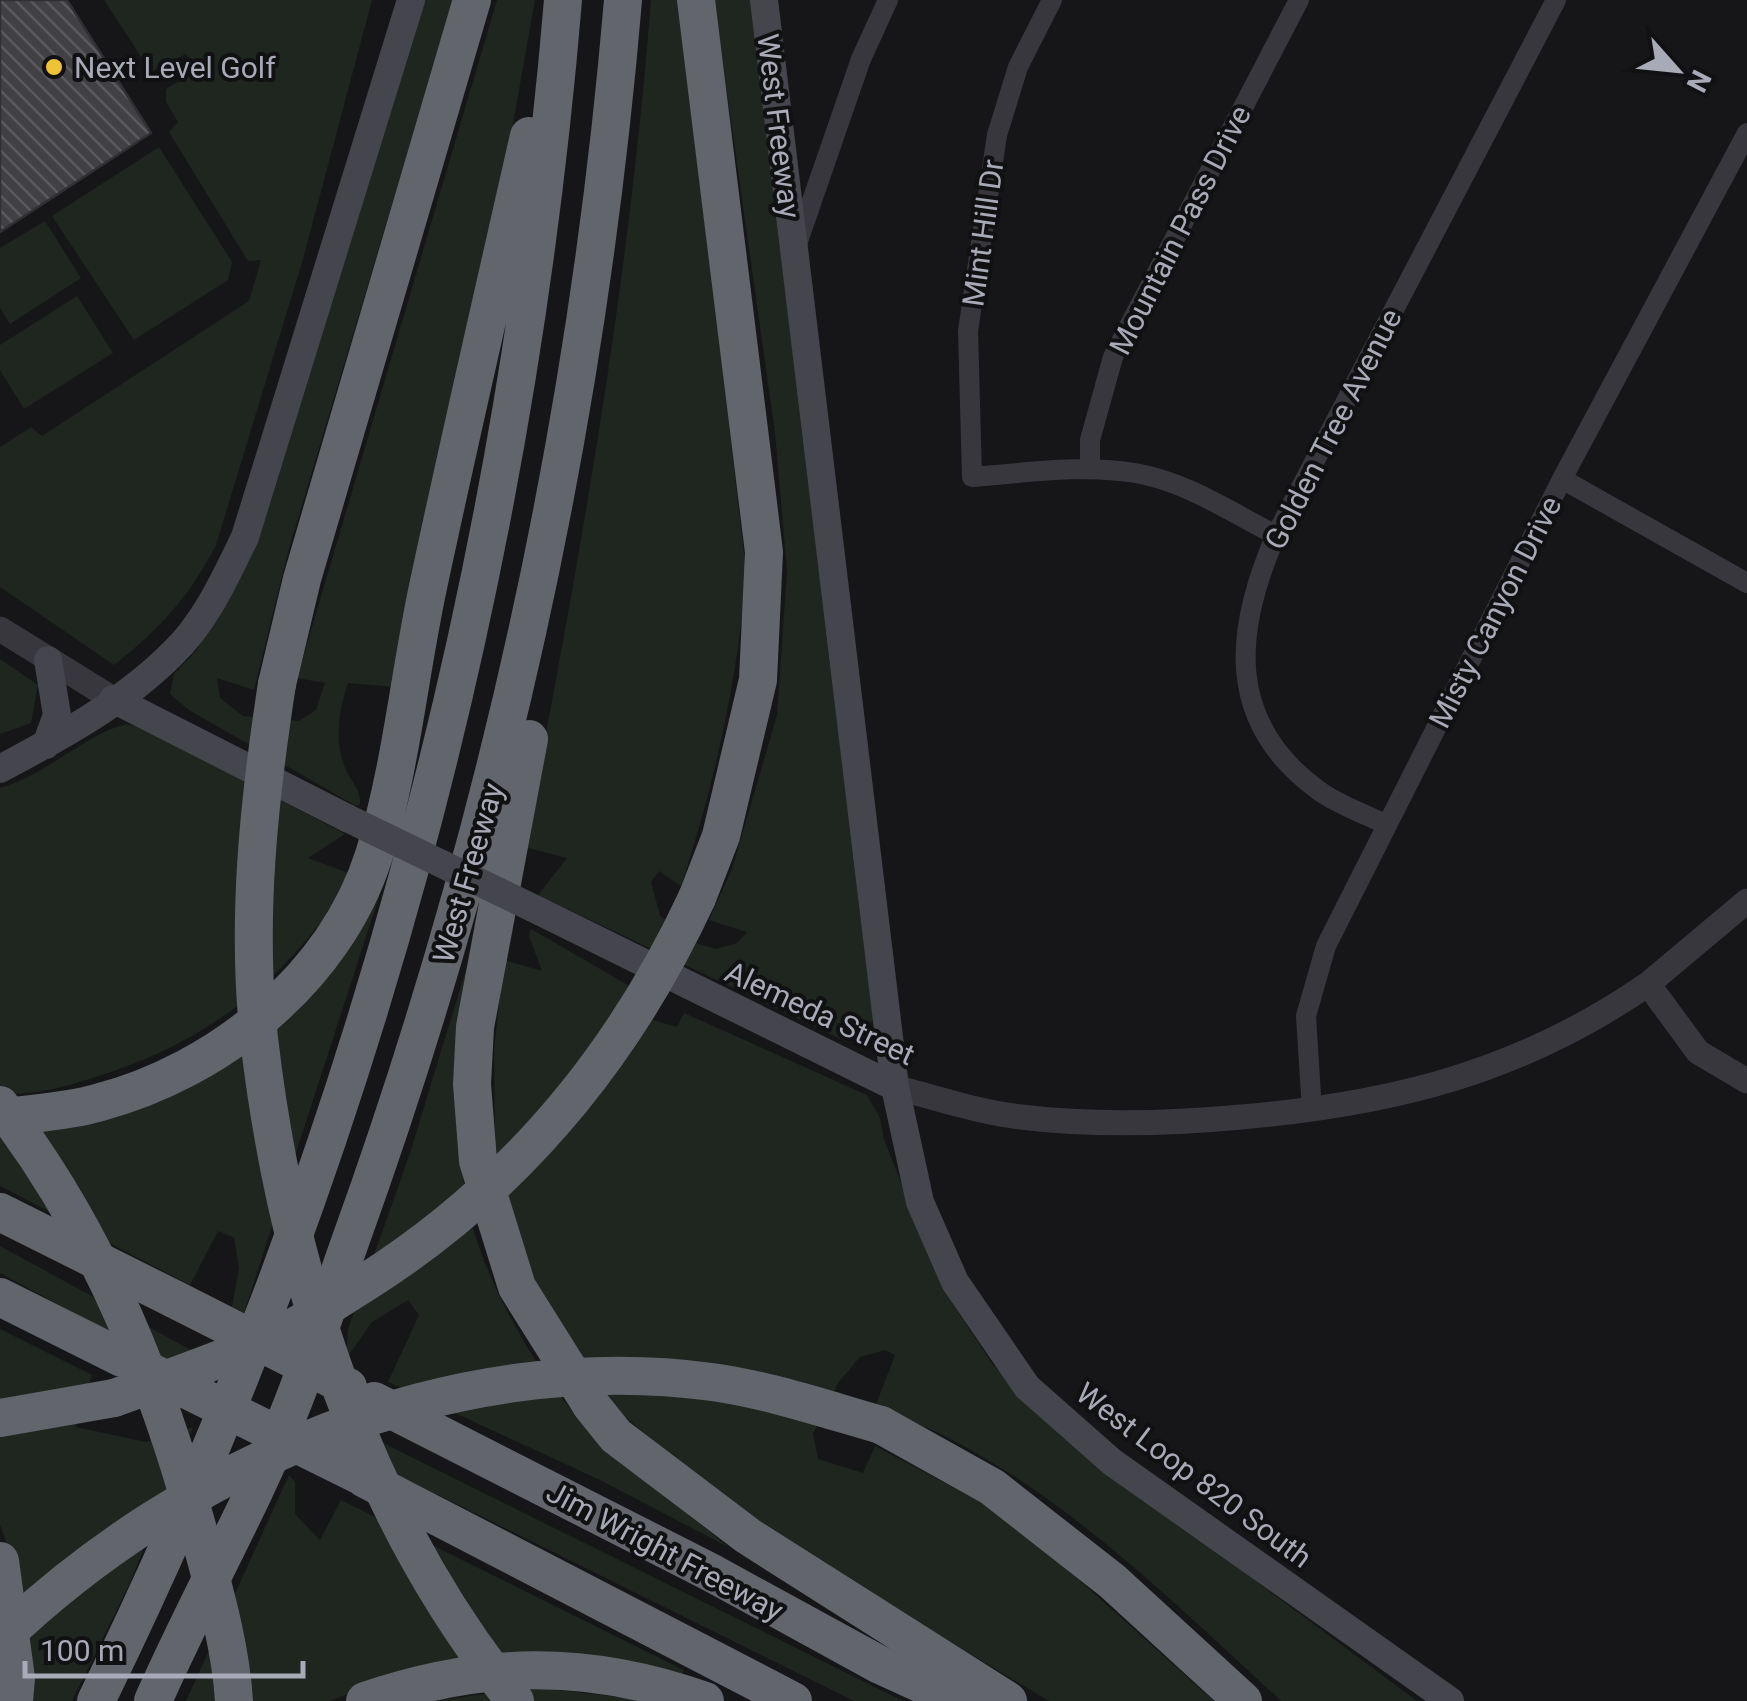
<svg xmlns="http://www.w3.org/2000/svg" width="1747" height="1701" font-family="Roboto,sans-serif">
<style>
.green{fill:#1e261f}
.building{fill:url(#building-back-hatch);stroke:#303034;stroke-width:2.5}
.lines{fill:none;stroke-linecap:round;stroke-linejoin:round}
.minor{stroke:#37373d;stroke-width:20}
.tertiary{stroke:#37373d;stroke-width:25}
.secondary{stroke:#45464d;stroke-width:28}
.motorway{stroke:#63656d;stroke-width:38}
.secondary-bridge{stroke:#45464d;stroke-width:28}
.motorway-bridge{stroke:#63656d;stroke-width:38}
.poi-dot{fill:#efc337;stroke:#111113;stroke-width:4}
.labels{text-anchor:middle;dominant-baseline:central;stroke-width:8;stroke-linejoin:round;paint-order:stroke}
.poi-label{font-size:30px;fill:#a8abb7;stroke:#111113;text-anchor:start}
.street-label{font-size:30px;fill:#a8abb7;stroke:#111113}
</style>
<defs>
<pattern id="building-back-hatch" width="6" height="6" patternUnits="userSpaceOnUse" patternTransform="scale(2.5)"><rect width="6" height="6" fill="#404045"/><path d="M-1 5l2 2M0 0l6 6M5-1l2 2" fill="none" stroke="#59595e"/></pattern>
</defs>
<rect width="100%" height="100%" fill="#161618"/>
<path class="green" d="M104 0H372L303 259 216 545C190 596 159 630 114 665L0 587V447L31 427 42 436 249 301 261 260 248 261 169 132 178 122 166 102V89L198 70 186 54 151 72Z
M420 0H453L288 552 254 690 217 678 220 698 243 716 299 721 316 710 325 683 297 678 497 0H535L491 247 394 687 348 683C338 713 333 745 348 774 354 785 361 791 360 804L356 806 189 710 170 694 174 674 196 651 254 551Z
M651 0H680L746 572C738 680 715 782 681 886L659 871 651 882 660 916 696 943 716 949 737 943 747 932 709 920 732 869 777 715 787 571 775 433 714 0H751L875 1017 859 1041 847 1042 538 895 567 858 524 847C579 566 629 285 651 0Z
M159 147 232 262 228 280 134 340 52 216Z
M45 221 81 278 10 324 0 308V248Z
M77 296 113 353 24 409 0 370V345Z
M0 659 38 685 31 723 0 734Z
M127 724 145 729 345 834 308 858 354 875C291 973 221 1034 111 1072 72 1085 41 1095 0 1094V788C47 775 86 733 127 724Z
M387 872 244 1313 232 1307 239 1268 234 1238 218 1231 190 1285 0 1186V1130L153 1101Z
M531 929 633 988 615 1009 677 1027 684 1013 867 1095 880 1118 884 1140 946 1294 993 1365 1062 1437 1417 1701H1281C1178 1606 1072 1501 945 1436 923 1425 898 1417 875 1407L895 1355 885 1350 860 1357 838 1383 813 1434 818 1459 863 1473 875 1446 1009 1517 1214 1701H1049L827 1568 721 1499 609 1403 535 1291 495 1158 494 1049 504 960 542 971 529 936Z
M477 933C472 1011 461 1092 463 1170 464 1245 525 1354 572 1411 615 1464 677 1502 728 1547L600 1480 388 1382 419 1315 408 1300 372 1322 346 1359 348 1329 411 1150Z
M0 1246 224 1368 211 1387 0 1273Z
M0 1329 92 1375 76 1427 146 1442 193 1427 129 1585 72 1701H24L12 1557 0 1525Z
M383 1443 903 1701H854L396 1474Z
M289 1475 295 1482V1514L320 1540 341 1500 684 1670 682 1676 391 1678 330 1701H186Z
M533 1687 651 1701H435Z"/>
<path class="building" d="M0 0H67L151 133 0 232Z"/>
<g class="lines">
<path class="minor" d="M1052 0 1018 67 997 135 968 331 972 477C1026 473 1081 464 1135 473 1185 481 1232 513 1276 535
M797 244 861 59 888 0
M1090 468V440L1113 357 1299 0
M1562 479 1747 583
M1387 825C1365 814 1338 805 1318 790 1225 722 1234 631 1276 535L1556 0
M1312 1111 1306 1016 1326 946 1562 479 1747 133"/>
<path class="tertiary" d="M0 629 113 699
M1648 984 1747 901
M895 1087C936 1098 978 1112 1021 1117 1095 1126 1166 1124 1241 1117 1393 1104 1521 1072 1648 984L1698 1052 1747 1081"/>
<path class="secondary" d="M764 0 895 1087 920 1202 955 1282 1027 1387 1112 1462 1450 1701
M113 699 347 818
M46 745 57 715 48 660
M0 769C60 737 123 703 172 654 205 623 225 578 245 537L411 0
M541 912 895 1087"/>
<path class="motorway" d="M696 0 764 552 758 680 721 836 697 898
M277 684 302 579 472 0
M529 739 475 1027 472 1084 478 1161 517 1287 591 1405 616 1436 748 1536 1008 1701
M0 1118C32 1113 66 1112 97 1103 218 1072 336 977 374 855 401 768 409 676 428 587 460 437 495 286 529 136
M0 1212 174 1299
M0 1297 122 1358
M374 1401 710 1572 880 1665 959 1701
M0 1418 114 1398
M881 1425 992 1487 1112 1581 1243 1701
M365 1479 793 1701
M0 1561 16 1678 14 1701
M96 1701C357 1169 514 590 563 0
M153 1701C196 1603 250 1509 290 1410 312 1355 330 1298 350 1242 496 838 587 429 623 0
M365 1701C482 1661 587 1659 705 1701"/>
<path class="secondary-bridge" d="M347 818 541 912"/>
<path class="motorway-bridge" d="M277 684C259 800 246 920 259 1038 286 1273 365 1516 515 1701
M0 1105C102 1237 162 1392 204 1552 217 1600 231 1651 234 1701
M174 1299 348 1387
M151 1372 359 1475
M114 1398C169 1378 225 1359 278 1335 308 1321 335 1301 363 1284 514 1189 622 1059 697 898
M0 1640C184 1463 454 1347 712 1382 769 1390 825 1409 881 1425"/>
</g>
<circle class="poi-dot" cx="54" cy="67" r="10"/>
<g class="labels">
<g class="poi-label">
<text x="74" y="67">Next Level Golf</text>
</g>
<g class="street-label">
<text transform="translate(779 126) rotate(83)">West Freeway</text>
<text transform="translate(1180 230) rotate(-63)">Mountain Pass Drive</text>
<text transform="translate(983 233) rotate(-82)">Mint Hill Dr</text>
<text transform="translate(1333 429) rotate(-63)">Golden Tree Avenue</text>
<text transform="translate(1495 612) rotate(-63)">Misty Canyon Drive</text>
<text transform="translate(468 873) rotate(-74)">West Freeway</text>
<text transform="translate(820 1013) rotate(25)">Alemeda Street</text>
<text transform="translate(1194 1475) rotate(37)">West Loop 820 South</text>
<text transform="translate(665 1551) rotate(28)">Jim Wright Freeway</text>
</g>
</g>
<g transform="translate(1677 70) rotate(117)" stroke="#111113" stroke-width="8" paint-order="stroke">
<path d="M0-8L18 38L0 25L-18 38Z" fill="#a8abb7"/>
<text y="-15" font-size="28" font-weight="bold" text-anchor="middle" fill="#a8abb7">N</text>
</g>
<path d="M25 1661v15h278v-15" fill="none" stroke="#a8abb7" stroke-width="5"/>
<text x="40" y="1661" font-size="30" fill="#a8abb7" stroke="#111113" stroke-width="8" paint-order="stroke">100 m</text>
</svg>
